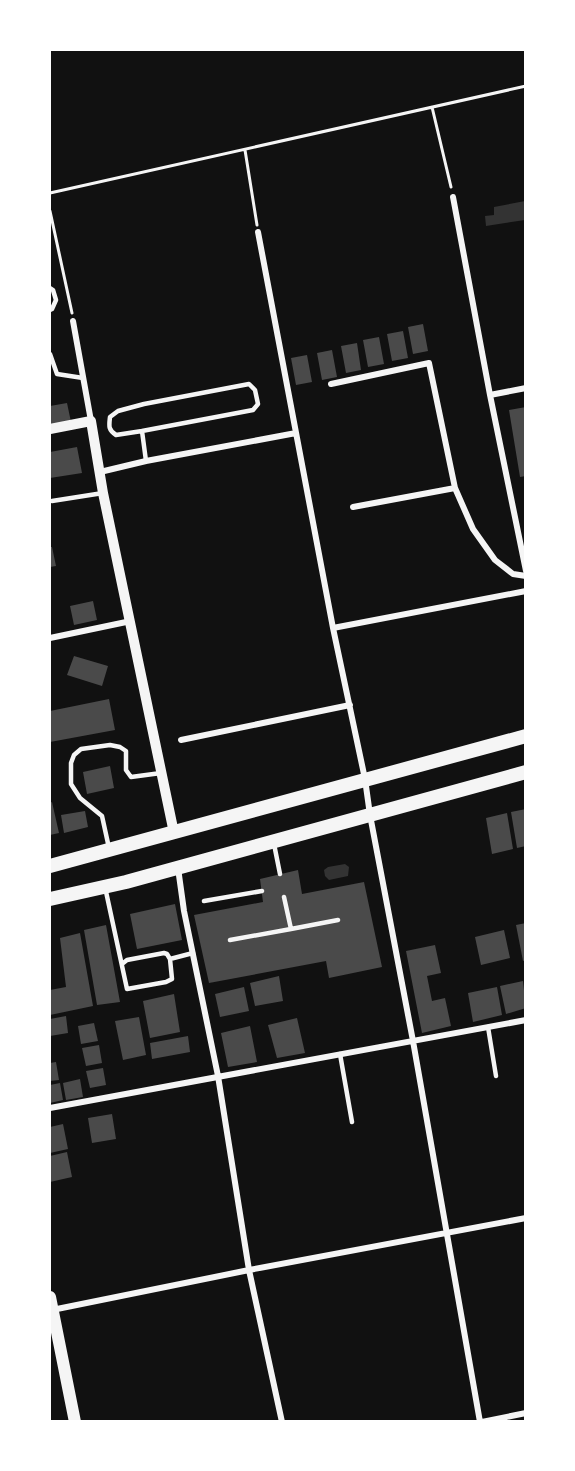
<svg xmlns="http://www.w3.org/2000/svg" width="575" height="1471" font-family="Barlow,sans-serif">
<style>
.water{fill:#333}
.building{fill:#4a4a4a}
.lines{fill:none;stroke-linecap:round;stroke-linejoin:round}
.path{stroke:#f5f5f5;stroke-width:3}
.service{stroke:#f5f5f5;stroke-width:4.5}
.minor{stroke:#f5f5f5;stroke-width:6}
.tertiary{stroke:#f5f5f5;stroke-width:10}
.secondary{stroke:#f5f5f5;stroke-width:12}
.primary{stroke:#f5f5f5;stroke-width:14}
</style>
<rect width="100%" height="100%" fill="#111"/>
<path class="water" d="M525 201V220L486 226 485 216 494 215V207Z
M345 864 349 867 348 876 329 880 325 876 324 870 328 867Z"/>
<path class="building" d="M423 324 428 351 413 354 408 327Z
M403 331 408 358 392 361 387 334Z
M379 337 384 364 368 367 363 340Z
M357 343 361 370 346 373 341 346Z
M332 350 337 377 322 380 317 353Z
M307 355 312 382 296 385 291 358Z
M67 403 71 422 50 426V406Z
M526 407V476L520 477 509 410Z
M77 447 82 473 50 478V452Z
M50 547H52L56 566 50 567Z
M93 601 97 620 74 625 70 606Z
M74 656 108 666 102 686 67 675Z
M109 699 115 730 50 742V711Z
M110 766 114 788 87 794 83 772Z
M52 802 59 833 50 835V803Z
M526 809V846L517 848 511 812Z
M85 811 88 827 64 833 61 815Z
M507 813 513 849 492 854 486 818Z
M298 870 302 894 364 882 382 967 329 978 326 961 209 983 194 915 263 902 260 879Z
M175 904 182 940 137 949 130 914Z
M526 923V960L523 961 516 925Z
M106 925 120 1002 97 1005 84 930Z
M504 930 510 958 481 965 475 937Z
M80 933 93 1006 50 1015V990L66 987 60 938Z
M435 945 441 973 427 976 432 1001 445 998 451 1026 422 1033 406 951Z
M279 976 283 1001 255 1006 250 983Z
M523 981 526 1008 506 1014 500 986Z
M244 987 249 1011 220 1017 215 994Z
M497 987 502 1015 473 1022 468 993Z
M174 994 180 1032 150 1038 143 1001Z
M66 1016 68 1033 50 1036V1019Z
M139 1017 146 1055 123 1060 115 1021Z
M297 1018 305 1053 277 1058 268 1025Z
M94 1023 98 1041 81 1044 78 1026Z
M250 1026 257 1062 228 1067 221 1033Z
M188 1036 190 1052 152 1059 150 1043Z
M99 1045 102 1063 86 1066 82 1048Z
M56 1062 59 1080 50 1081V1063Z
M103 1068 106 1085 90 1088 86 1071Z
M80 1079 83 1097 66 1100 63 1083Z
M60 1083 63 1100 50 1103V1085Z
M112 1114 116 1139 92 1143 88 1118Z
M63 1124 68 1149 50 1153V1127Z
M67 1152 72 1177 50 1182V1156Z"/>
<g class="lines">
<path class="path" d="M432 107 451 187
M245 150 257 225
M50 193 526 86
M50 211 72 313"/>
<path class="service" d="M50 288 53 290 56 300 52 309 50 310
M50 354 57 374 83 378
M142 431 116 435C108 430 109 426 110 417L118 411 144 404 249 384 255 390 258 404 253 410 142 431 146 461
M52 501 103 493
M274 844 280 874
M109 848 102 816 80 798 71 784V763L74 755 81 749 110 745 120 747 126 751V770L131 777 161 773
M105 887 127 989 166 982 172 979 170 959 167 954 164 953 127 960 122 964
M284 897 291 929 338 920
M204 901 262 891
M230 940 291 929
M170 959 193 953
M488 1027 496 1076
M340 1054 352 1122"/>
<path class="minor" d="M453 197 490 395 526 571
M258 232 333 628 365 779 370 815 413 1041 480 1422
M73 321 91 421
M331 384 429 363 455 488 473 529 495 560 513 574 526 576
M490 395 526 388
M100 472 146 461 296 433
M353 507 455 488
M333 628 526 591
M50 638 131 621
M181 740 350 705
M178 868 184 911 218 1076 249 1270 282 1422
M50 1108 526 1020
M52 1310 249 1270 526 1218
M482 1422 526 1413"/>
<path class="tertiary" d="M50 429 91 421 103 493 174 833"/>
<path class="secondary" d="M50 1297 75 1422"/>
<path class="primary" d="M50 866 526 736
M50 899 126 882 526 772"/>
</g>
<rect width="575" height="1471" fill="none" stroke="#ffffff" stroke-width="102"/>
</svg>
